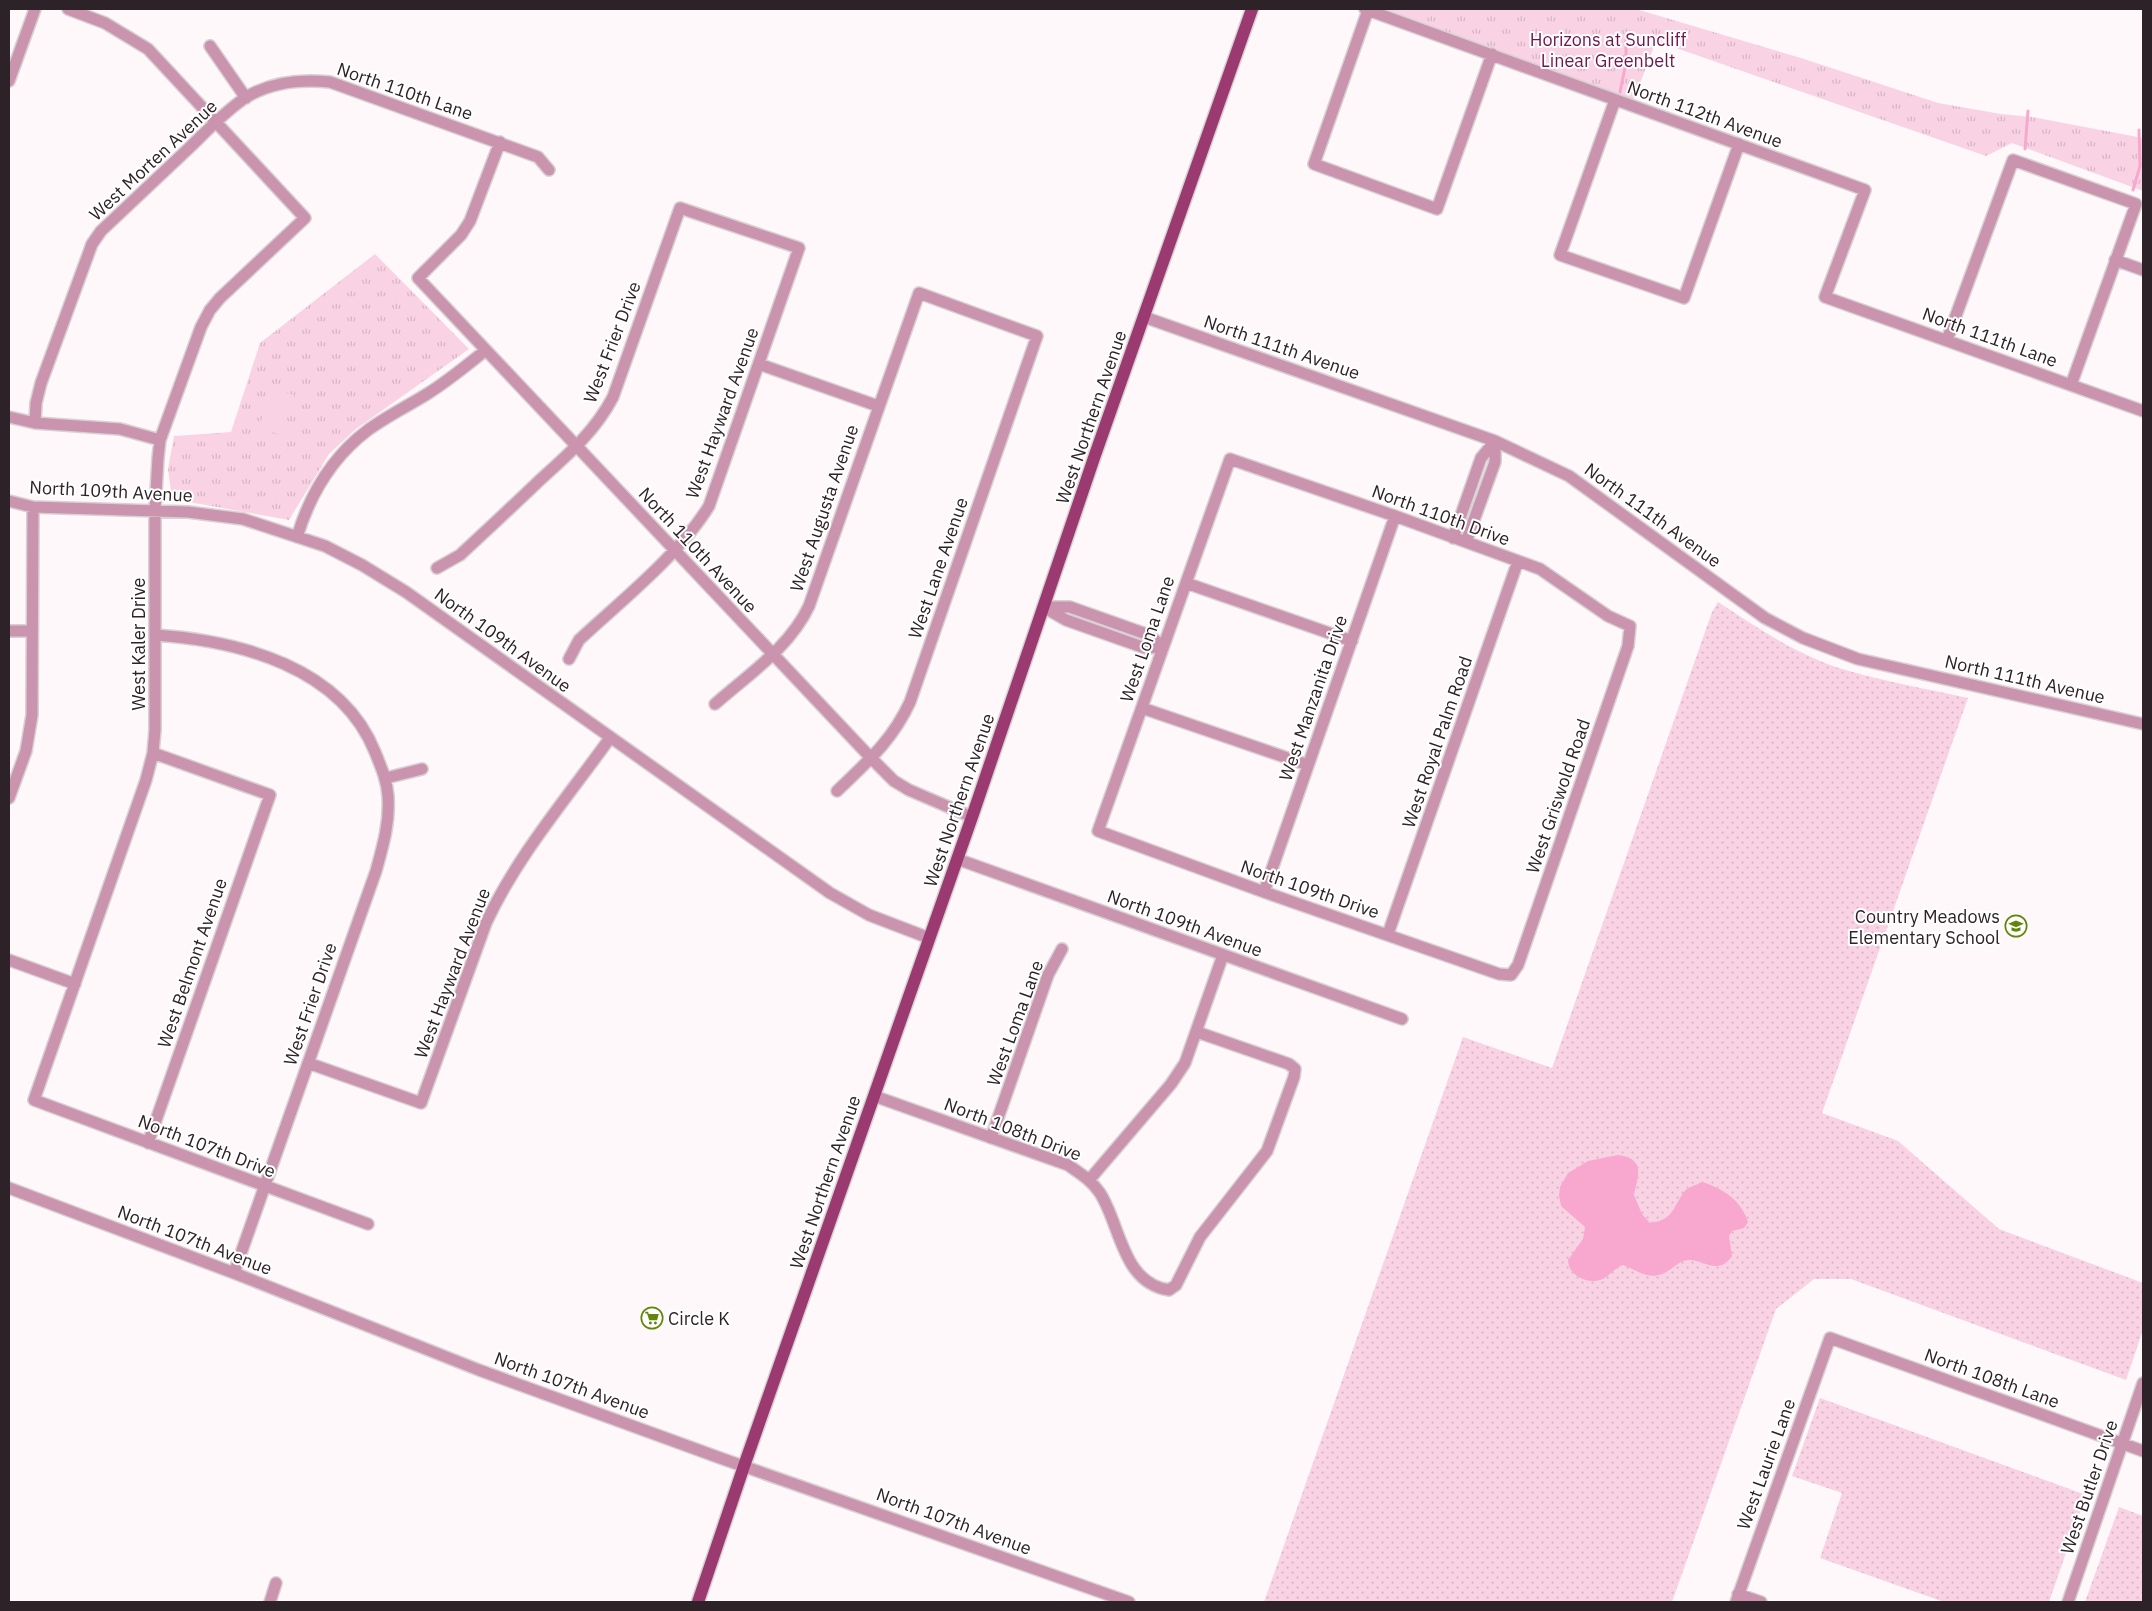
<svg xmlns="http://www.w3.org/2000/svg" width="2152" height="1611" font-family="'IBM Plex Sans',sans-serif">
<style>
.grass{fill:url(#grass-dots)}
.park{fill:url(#park-tufts)}
.pitch{fill:#f9d3e4}
.water{fill:#f8a8cf}
.lines{fill:none;stroke-linecap:round;stroke-linejoin:round}
.stream{stroke:#f8a8cf;stroke-width:3}
.minor-casing{stroke:#d8d1d4;stroke-width:14}
.major-casing{stroke:#d8d1d4;stroke-width:15}
.minor{stroke:#cb94ae;stroke-width:11}
.major{stroke:#9a3a70;stroke-width:12}
.labels{text-anchor:middle;dominant-baseline:central;stroke-width:4;stroke-linejoin:round;paint-order:stroke}
.park-label{font-size:18px;fill:#71154d;stroke:#fff}
.street-label{font-size:18px;fill:#2d2227;stroke:#fff}
.poi-label{font-size:18px;fill:#2d2227;stroke:#fff;text-anchor:end}
</style>
<defs>
<pattern id="grass-dots" width="8" height="8" patternUnits="userSpaceOnUse" patternTransform="scale(1.25)"><rect width="8" height="8" fill="#f9d3e4"/><path d="M2 2h.1M6 6h.1" fill="none" stroke="#d6b5c4" stroke-width="1.8" stroke-linecap="round"/></pattern>
<pattern id="park-tufts" width="24" height="20" patternUnits="userSpaceOnUse" patternTransform="scale(1.25)"><rect width="24" height="20" fill="#f9d3e4"/><path d="M3 7l-1-3M5 7V3M7 7l1-3M15 17l-1-3M17 17v-4M19 17l1-3" fill="none" stroke="#d6b5c4"/></pattern>
</defs>
<rect width="100%" height="100%" fill="#fef8fa"/>
<path class="grass" d="M1718 602C1759 629 1800 657 1849 671 1887 682 1928 689 1968 698L1822 1113 1898 1141 1999 1229 2143 1283V1330L2126 1380 1851 1279H1814L1776 1309 1672 1602H1264L1463 1037 1552 1068 1712 612Z
M1820 1398 2086 1495 2049 1602H1944L1820 1558 1842 1493 1792 1476Z
M2119 1507 2143 1516V1602H2085Z"/>
<path class="park" d="M1374 9H1636L1801 58 1938 103 2001 114 2032 117 2143 138V191L2012 143 1986 156 1656 41 1633 102Z
M375 254 469 349 356 429 329 454 289 520 172 499 168 469 174 436 231 432 260 343Z"/>
<path class="pitch" d="M271 388 294 395 282 435 259 428Z"/>
<path class="water" d="M1618 1155C1646 1159 1638 1175 1634 1195L1642 1214 1650 1223C1673 1220 1672 1209 1684 1192 1688 1187 1696 1185 1702 1182 1724 1189 1741 1200 1748 1222L1744 1228 1732 1231 1729 1236 1732 1256C1718 1276 1705 1260 1689 1260 1682 1260 1676 1265 1671 1269 1651 1283 1641 1272 1623 1265 1614 1268 1609 1277 1600 1280 1586 1284 1568 1275 1568 1260L1583 1239 1585 1227 1561 1206 1559 1195 1560 1187 1568 1173 1588 1161Z"/>
<g class="lines">
<path class="stream" d="M1620 92 1626 63V35
M2025 149 2028 111
M2133 190 2140 166 2139 130"/>
<g class="minor-casing">
<path id="minor" d="M68 9 105 23 148 49 305 218 220 298 210 310 201 327 160 440 158 458 155 510V730L153 753 146 780 34 1100 368 1224
M1365 9 1865 190 1825 297 2143 411
M1368 10 1314 164 1437 209 1492 54
M210 46 246 98
M9 81 35 9
M1615 100 1560 255 1684 298 1739 144
M500 142 470 221 461 235 418 278 871 758 894 781 909 790 972 817
M2115 260 2143 270
M1144 317 1495 441 1569 476 1765 618 1803 638 1858 659 2143 724
M1947 340 2013 160 2136 204 2071 385
M759 364 878 406
M9 417 35 423 120 429 160 440
M35 423 36 403 41 383 92 244 101 231C130 204 159 176 188 149 206 132 224 112 245 98 270 82 302 79 330 82L538 157 549 170
M1230 459 1395 516 1540 569 1608 616 1630 626 1628 646 1518 965 1511 975 1499 974 1264 892 1098 831Z
M9 501 33 507 188 512 243 519 325 546 362 565 406 592 830 893 869 915 929 938
M297 537C310 494 332 457 368 430 387 416 408 406 427 394 448 381 467 365 486 350
M1453 538 1481 458 1495 441
M1466 542 1495 462V441
M437 568 460 555C487 530 514 505 541 479 569 454 596 430 613 397L680 208 799 248 709 506C679 555 622 600 579 640L569 659
M1186 583 1352 641
M1043 607H1070L1149 635 1163 647
M1045 608 1066 620 1145 648 1163 647
M9 631H32
M156 635C240 641 341 667 375 752 381 767 387 780 388 796 390 822 383 846 376 871L234 1273
M715 704C749 674 790 647 809 606L919 293 1037 336 910 702C892 741 867 762 837 791
M1142 708 1308 765
M386 778 422 769
M9 798 26 751 32 715 33 507
M957 859 1402 1019
M1264 892 1395 516
M1388 934 1518 561
M9 960 75 984
M308 1063 421 1103 486 923C517 856 567 798 610 738
M874 1096 1068 1165C1081 1174 1091 1180 1100 1193 1121 1226 1122 1283 1169 1290L1176 1285 1200 1237 1267 1151 1294 1077 1295 1069 1289 1064 1197 1032
M991 1138 1048 975 1062 949
M148 1143 270 795 153 753
M1090 1179 1171 1084 1185 1063 1223 955
M9 1188 234 1273 479 1370 723 1459 1129 1602
M1738 1594 1761 1602
M270 1602 276 1583
M1736 1602 1830 1338 2143 1451
M2068 1602 2143 1383"/>
</g>
<g class="major-casing">
<path id="major" d="M698 1602 744 1466 972 817 1095 455 1252 9"/>
</g>
<use href="#minor" class="minor"/>
<use href="#major" class="major"/>
</g>
<defs>
<g id="school-ring" transform="scale(1.125)"><circle r="9.5" fill="#fff" stroke="#61860a" stroke-width="1.5"/><path d="M0-5L7-2L0 1L-7-2ZM-4 1L0 2.5L4 1V4Q0 6-4 4Z" fill="#61860a"/></g>
<g id="supermarket-ring" transform="scale(1.125)"><circle r="9.5" fill="#fff" stroke="#61860a" stroke-width="1.5"/><path d="M-6-5.5h2.5l.6 2H6L4.5 2H-2.5L-4.4-4H-6ZM-1.5 3.2a1.3 1.3 0 1 0 .1 0ZM3 3.2a1.3 1.3 0 1 0 .1 0Z" fill="#61860a"/></g>
</defs>
<g fill-rule="evenodd">
<use href="#school-ring" x="2016" y="926"/>
<use href="#supermarket-ring" x="652" y="1318"/>
</g>
<g class="labels">
<g class="park-label">
<text x="1608" y="39">Horizons at Suncliff<tspan x="1608" dy="21">Linear Greenbelt</tspan></text>
</g>
<g class="street-label">
<text transform="translate(405 91) rotate(19)">North 110th Lane</text>
<text transform="translate(1705 114) rotate(20)">North 112th Avenue</text>
<text transform="translate(153 160) rotate(-43)">West Morten Avenue</text>
<text transform="translate(1990 337) rotate(20)">North 111th Lane</text>
<text transform="translate(612 342) rotate(-69)">West Frier Drive</text>
<text transform="translate(1282 347) rotate(19)">North 111th Avenue</text>
<text transform="translate(722 413) rotate(-70)">West Hayward Avenue</text>
<text transform="translate(1091 417) rotate(-71)">West Northern Avenue</text>
<text transform="translate(111 491) rotate(3)">North 109th Avenue</text>
<text transform="translate(824 508) rotate(-71)">West Augusta Avenue</text>
<text transform="translate(1441 515) rotate(20)">North 110th Drive</text>
<text transform="translate(1653 515) rotate(36)">North 111th Avenue</text>
<text transform="translate(698 550) rotate(47)">North 110th Avenue</text>
<text transform="translate(938 568) rotate(-71)">West Lane Avenue</text>
<text transform="translate(1147 639) rotate(-71)">West Loma Lane</text>
<text transform="translate(503 640) rotate(36)">North 109th Avenue</text>
<text transform="translate(138 644) rotate(-90)">West Kaler Drive</text>
<text transform="translate(2025 679) rotate(13)">North 111th Avenue</text>
<text transform="translate(1313 698) rotate(-71)">West Manzanita Drive</text>
<text transform="translate(1437 742) rotate(-71)">West Royal Palm Road</text>
<text transform="translate(1558 796) rotate(-71)">West Griswold Road</text>
<text transform="translate(959 800) rotate(-71)">West Northern Avenue</text>
<text transform="translate(1310 889) rotate(19)">North 109th Drive</text>
<text transform="translate(1185 923) rotate(20)">North 109th Avenue</text>
<text transform="translate(192 963) rotate(-71)">West Belmont Avenue</text>
<text transform="translate(452 973) rotate(-69)">West Hayward Avenue</text>
<text transform="translate(310 1004) rotate(-71)">West Frier Drive</text>
<text transform="translate(1015 1023) rotate(-70)">West Loma Lane</text>
<text transform="translate(1013 1129) rotate(21)">North 108th Drive</text>
<text transform="translate(207 1146) rotate(21)">North 107th Drive</text>
<text transform="translate(825 1182) rotate(-71)">West Northern Avenue</text>
<text transform="translate(195 1240) rotate(21)">North 107th Avenue</text>
<text transform="translate(1992 1378) rotate(20)">North 108th Lane</text>
<text transform="translate(572 1385) rotate(20)">North 107th Avenue</text>
<text transform="translate(1766 1464) rotate(-70)">West Laurie Lane</text>
<text transform="translate(2089 1487) rotate(-71)">West Butler Drive</text>
<text transform="translate(954 1521) rotate(20)">North 107th Avenue</text>
</g>
<g class="poi-label">
<text x="2000" y="916">Country Meadows<tspan x="2000" dy="21">Elementary School</tspan></text>
<text x="668" y="1318" text-anchor="start">Circle K</text>
</g>
</g>
<rect width="2152" height="1611" fill="none" stroke="#2d2227" stroke-width="20"/>
</svg>
